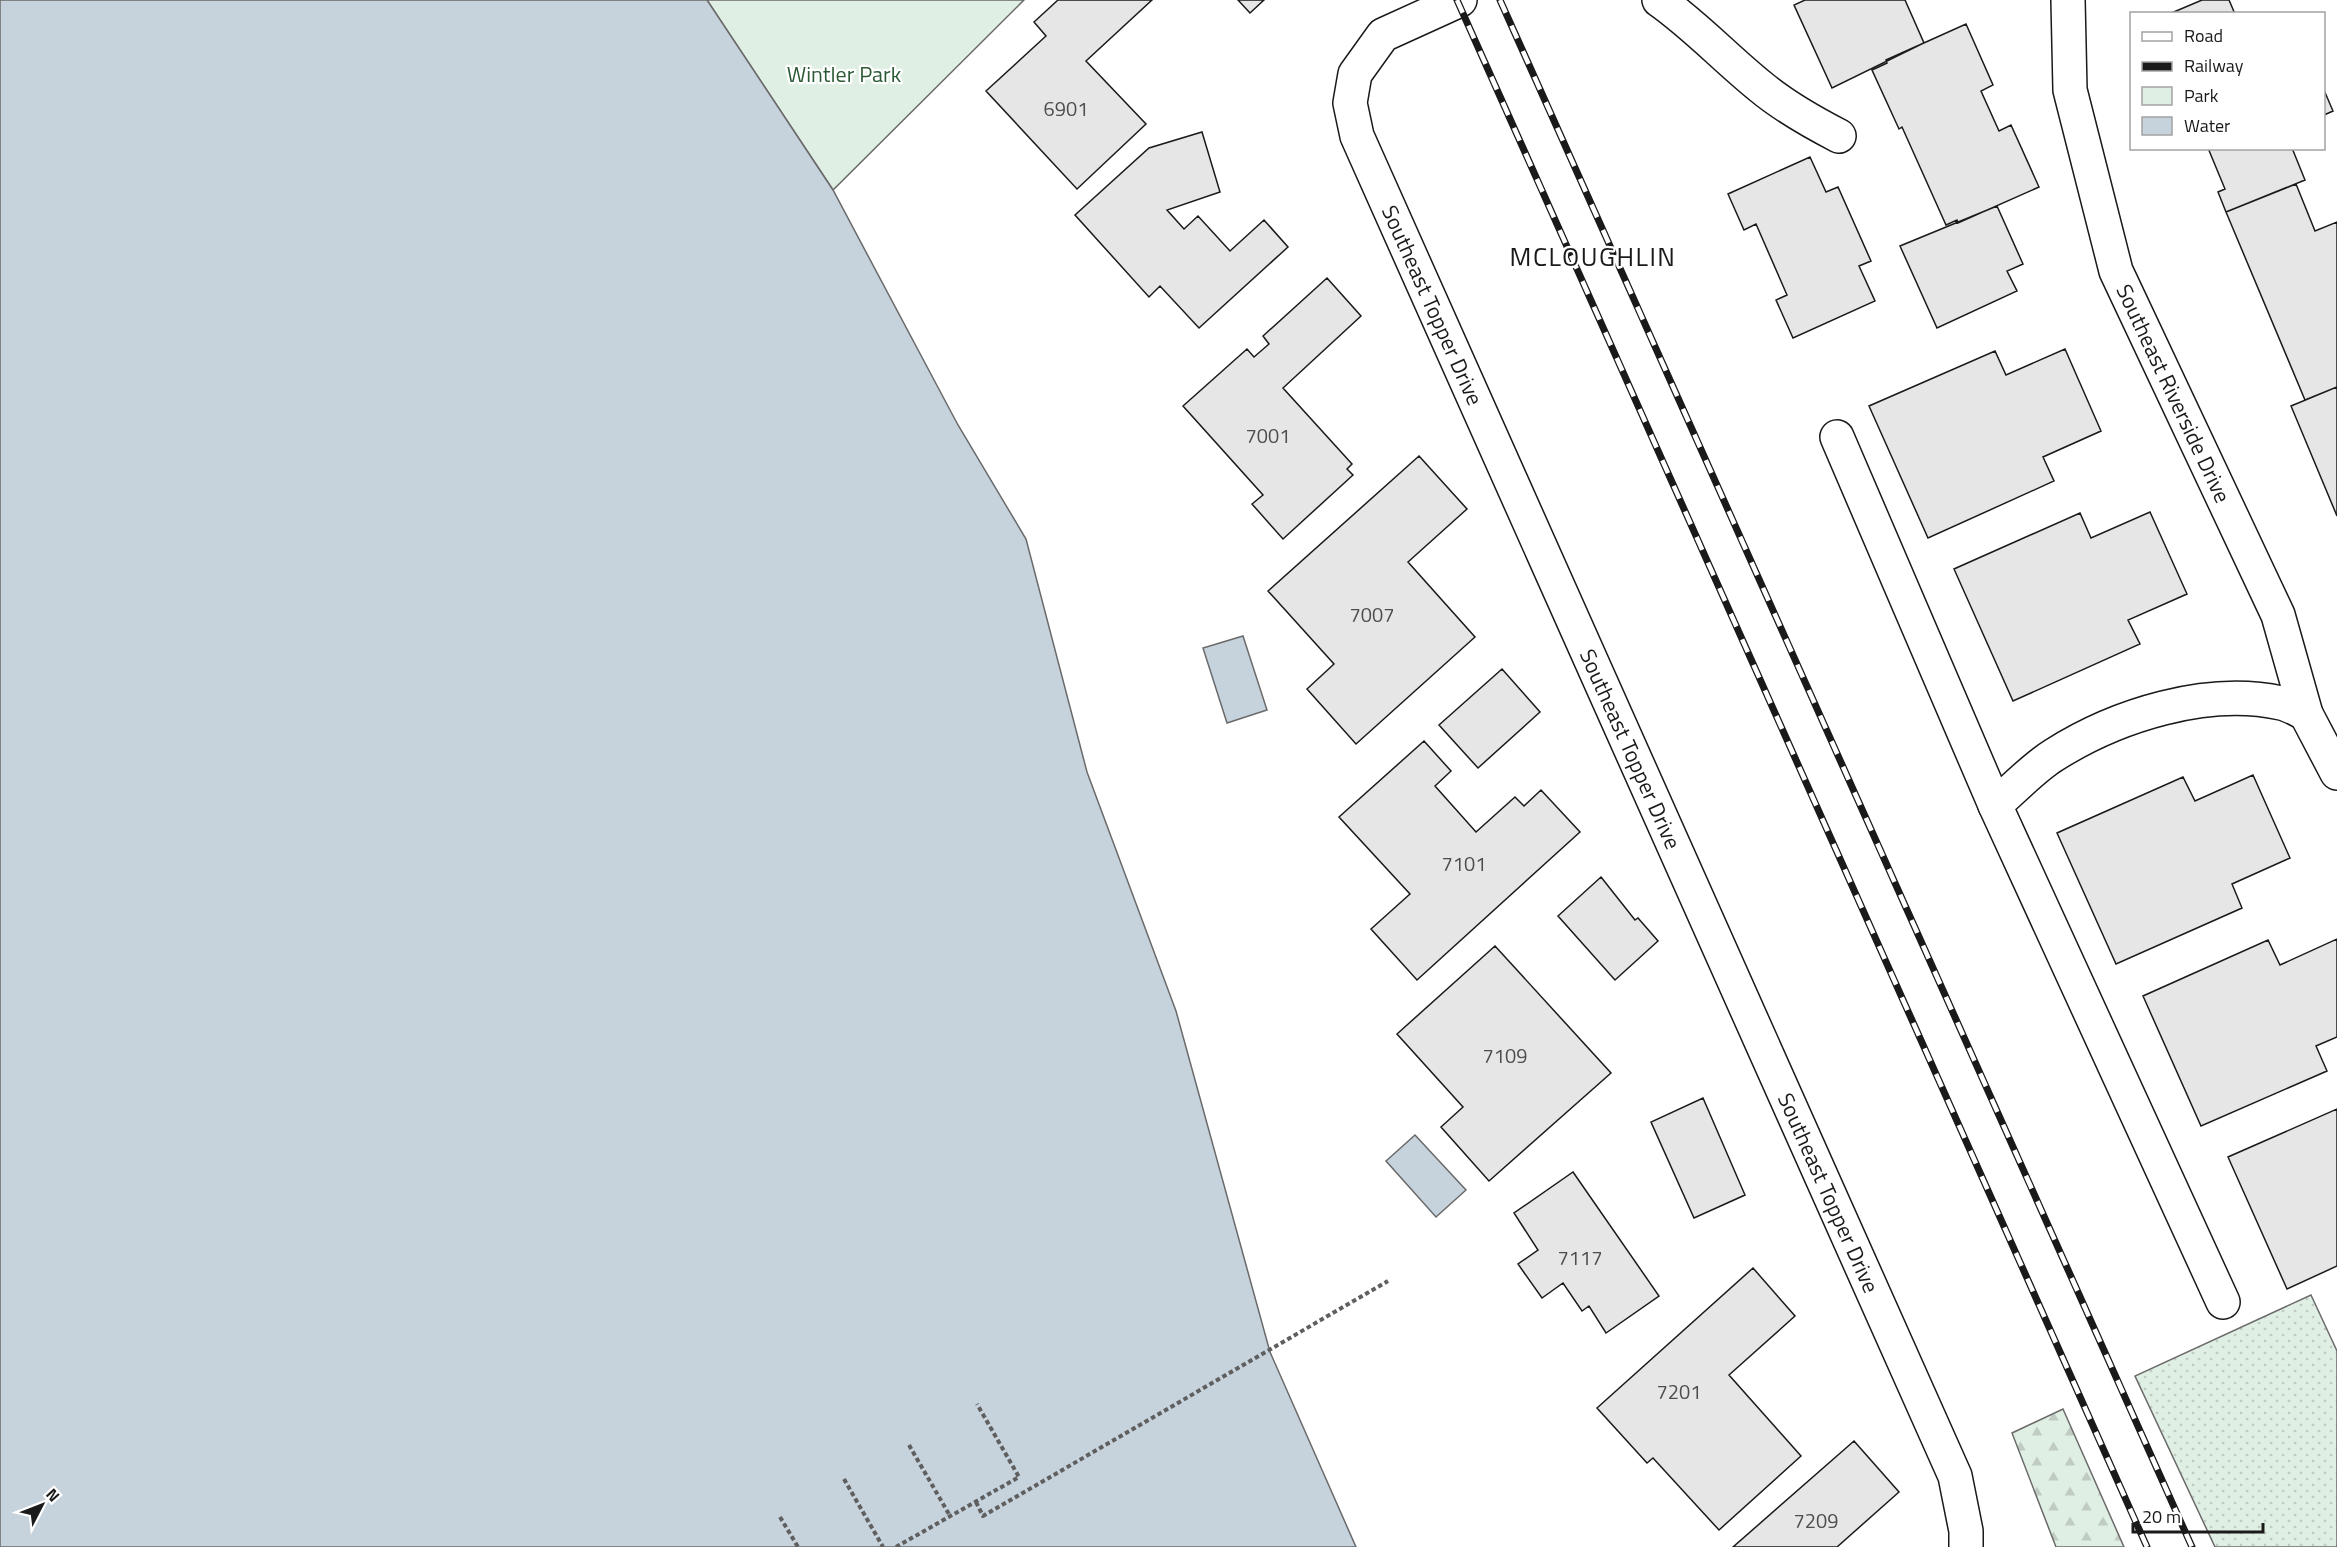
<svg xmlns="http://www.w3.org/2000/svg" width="2337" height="1547" font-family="'Titillium Web',sans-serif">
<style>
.grass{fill:url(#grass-dots);stroke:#6a6a6a;stroke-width:1.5}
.forest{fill:url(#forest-firs);stroke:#6a6a6a;stroke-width:1.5}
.park{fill:#e0efe3;stroke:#6a6a6a;stroke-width:1.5}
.water{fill:#c6d2dc;stroke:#6a6a6a;stroke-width:1.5}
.building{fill:#e6e6e6;stroke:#1a1a1a;stroke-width:1.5}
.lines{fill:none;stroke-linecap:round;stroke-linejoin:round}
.minor-casing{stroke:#1a1a1a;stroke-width:36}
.path{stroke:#5f5f5f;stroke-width:4;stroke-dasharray:4.5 3;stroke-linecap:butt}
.minor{stroke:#fff;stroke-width:33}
.rail-casing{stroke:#1a1a1a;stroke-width:7}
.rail{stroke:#fff;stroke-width:4.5;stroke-dasharray:14;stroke-linecap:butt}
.labels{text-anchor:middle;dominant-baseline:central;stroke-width:4.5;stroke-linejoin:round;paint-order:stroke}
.number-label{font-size:20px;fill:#4d4d4d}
.park-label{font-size:22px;fill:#2b5a34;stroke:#fff}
.street-label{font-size:22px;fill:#1a1a1a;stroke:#fff}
.quarter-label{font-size:26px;letter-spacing:1.5px;fill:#1a1a1a;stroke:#fff}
</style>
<defs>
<pattern id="grass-dots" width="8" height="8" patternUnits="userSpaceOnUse" patternTransform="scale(1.5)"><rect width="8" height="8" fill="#e0efe3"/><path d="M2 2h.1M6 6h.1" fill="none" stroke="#c0ccc2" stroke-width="1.8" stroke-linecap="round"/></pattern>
<pattern id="forest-firs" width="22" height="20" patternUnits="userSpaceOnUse" patternTransform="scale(1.5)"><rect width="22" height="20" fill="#e0efe3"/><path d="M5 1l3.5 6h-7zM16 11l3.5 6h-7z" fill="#c0ccc2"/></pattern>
</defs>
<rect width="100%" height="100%" fill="#fff"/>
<path class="grass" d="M2311 1295 2337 1351V1547H2215L2135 1376Z"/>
<path class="forest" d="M2063 1409 2124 1547H2056L2012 1433Z"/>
<path class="park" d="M707 0H1024L833 190Z"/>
<path class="water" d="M0 0H707L833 190 958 425 1026 539 1087 772 1176 1011 1270 1352 1356 1547H0Z
M1243 636 1267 710 1227 723 1203 648Z
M1415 1135 1466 1190 1436 1217 1386 1161Z"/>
<path class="building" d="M1058 0H1152L1086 61 1146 124 1077 189 986 91 1046 36 1034 22Z
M1238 0H1264L1250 13Z
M1805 0H1905L1924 43 1832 88 1794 5Z
M2202 0H2229L2235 14H2169Z
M1966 24 1993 85 1981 91 1999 131 2011 125 2039 187 1958 223 1957 220 1946 225 1902 127 1899 129 1872 70 1887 63 1886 60Z
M2324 90 2333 111 2324 115Z
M1202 132 1220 192 1167 210 1184 229 1198 216 1230 251 1264 220 1288 247 1199 328 1160 286 1149 297 1075 215 1149 148Z
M2208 148H2292L2305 180 2226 212 2218 192 2225 189Z
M1810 157 1826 192 1838 187 1871 261 1859 266 1875 301 1793 338 1776 300 1787 295 1756 224 1744 230 1728 194Z
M2296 184 2315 231 2337 222V387L2305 400 2226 212Z
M1997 206 2023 264 2007 271 2017 291 1937 328 1900 246Z
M1327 278 1361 316 1283 388 1352 464 1347 469 1353 475 1283 539 1252 504 1263 495 1183 406 1247 349 1254 357 1269 344 1263 336Z
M2065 349 2101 431 2043 457 2054 481 1928 538 1869 406 1995 351 2006 375Z
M2337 387V516L2291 406Z
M1419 456 1467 509 1408 562 1475 637 1356 744 1307 689 1334 664 1268 591Z
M2150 512 2187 594 2128 620 2140 644 2013 701 1954 569 2080 513 2091 538Z
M1502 669 1540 712 1478 768 1439 725Z
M1424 741 1451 771 1435 786 1476 832 1515 797 1524 806 1541 790 1580 832 1417 980 1371 929 1410 894 1339 817Z
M2253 775 2290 858 2232 884 2242 908 2116 964 2057 833 2183 777 2195 801Z
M1601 877 1635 920 1638 918 1658 941 1615 980 1558 916Z
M2337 939V1037L2316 1046 2327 1071 2201 1126 2143 996 2268 940 2280 965Z
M1495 946 1611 1073 1489 1181 1441 1127 1463 1107 1397 1034Z
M1703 1098 1745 1195 1694 1218 1651 1122Z
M2337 1109V1266L2287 1289 2228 1157Z
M1573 1172 1659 1296 1606 1333 1589 1306 1582 1311 1563 1283 1542 1298 1518 1264 1538 1250 1514 1213Z
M1753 1268 1795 1316 1729 1375 1801 1456 1719 1530 1653 1458 1647 1463 1597 1408Z
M1854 1441 1899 1492 1837 1547H1733Z"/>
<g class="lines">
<g class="minor-casing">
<g id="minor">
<path id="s1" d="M1460 0 1383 35 1355 74 1350 103 1357 136 1955 1476 1966 1531V1547"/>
<path d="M1659 0C1696 26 1726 59 1761 87 1785 107 1812 122 1839 136"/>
<path id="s2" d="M2068 0 2070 90 2116 271 2278 615 2306 714 2337 773"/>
<path d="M1837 437 1995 805 2223 1302"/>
<path d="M1995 805C2014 789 2033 768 2054 755 2117 715 2207 687 2281 703 2290 705 2298 710 2306 714"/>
</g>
</g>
<path class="path" d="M909 1445 950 1516
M844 1479 883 1547
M976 1502 983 1516 1388 1281
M780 1517 798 1547
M896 1547 1019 1477 977 1404"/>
<use href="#minor" class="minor"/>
<g class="rail-casing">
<path id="rail" d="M1457 0 2147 1547
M1500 0 2192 1547"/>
</g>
<use href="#rail" class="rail"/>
</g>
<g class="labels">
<g class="number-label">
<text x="1066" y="108">6901</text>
<text x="1268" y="435">7001</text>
<text x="1372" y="614">7007</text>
<text x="1464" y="863">7101</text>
<text x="1505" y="1055">7109</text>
<text x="1580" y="1257">7117</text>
<text x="1679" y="1391">7201</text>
<text x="1816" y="1520">7209</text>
</g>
<g class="park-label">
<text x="844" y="74">Wintler Park</text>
</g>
<g class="street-label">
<text stroke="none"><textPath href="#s1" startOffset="381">Southeast Topper Drive</textPath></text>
<text stroke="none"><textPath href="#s2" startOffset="412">Southeast Riverside Drive</textPath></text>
<text stroke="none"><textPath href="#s1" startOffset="867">Southeast Topper Drive</textPath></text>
<text stroke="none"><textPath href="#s1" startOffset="1353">Southeast Topper Drive</textPath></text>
</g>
<g class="quarter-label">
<text x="1593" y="256">MCLOUGHLIN</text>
</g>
</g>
<rect x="2130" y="12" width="195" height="138" fill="#ffffff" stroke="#a3a3a3" stroke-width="1.5"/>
<rect x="2142" y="32" width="30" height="9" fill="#ffffff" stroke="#a3a3a3" stroke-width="1.5"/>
<text x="2184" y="42" font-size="18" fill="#1a1a1a">Road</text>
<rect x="2142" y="62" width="30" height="9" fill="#1a1a1a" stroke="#a3a3a3" stroke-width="1.5"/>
<text x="2184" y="72" font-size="18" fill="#1a1a1a">Railway</text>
<rect x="2142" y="87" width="30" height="18" fill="#e0efe3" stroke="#a3a3a3" stroke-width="1.5"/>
<text x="2184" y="102" font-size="18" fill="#1a1a1a">Park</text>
<rect x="2142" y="117" width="30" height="18" fill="#c6d2dc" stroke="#a3a3a3" stroke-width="1.5"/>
<text x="2184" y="132" font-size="18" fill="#1a1a1a">Water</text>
<g transform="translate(42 1505) rotate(48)" stroke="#ffffff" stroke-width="4.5" paint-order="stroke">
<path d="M0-4.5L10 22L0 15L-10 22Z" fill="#1a1a1a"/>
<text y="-9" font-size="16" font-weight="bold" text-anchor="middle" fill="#1a1a1a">N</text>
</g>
<path d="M2133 1523v9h130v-9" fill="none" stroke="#1a1a1a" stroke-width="3"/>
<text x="2142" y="1523" font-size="18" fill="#1a1a1a" stroke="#ffffff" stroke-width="4.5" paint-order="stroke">20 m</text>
</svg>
